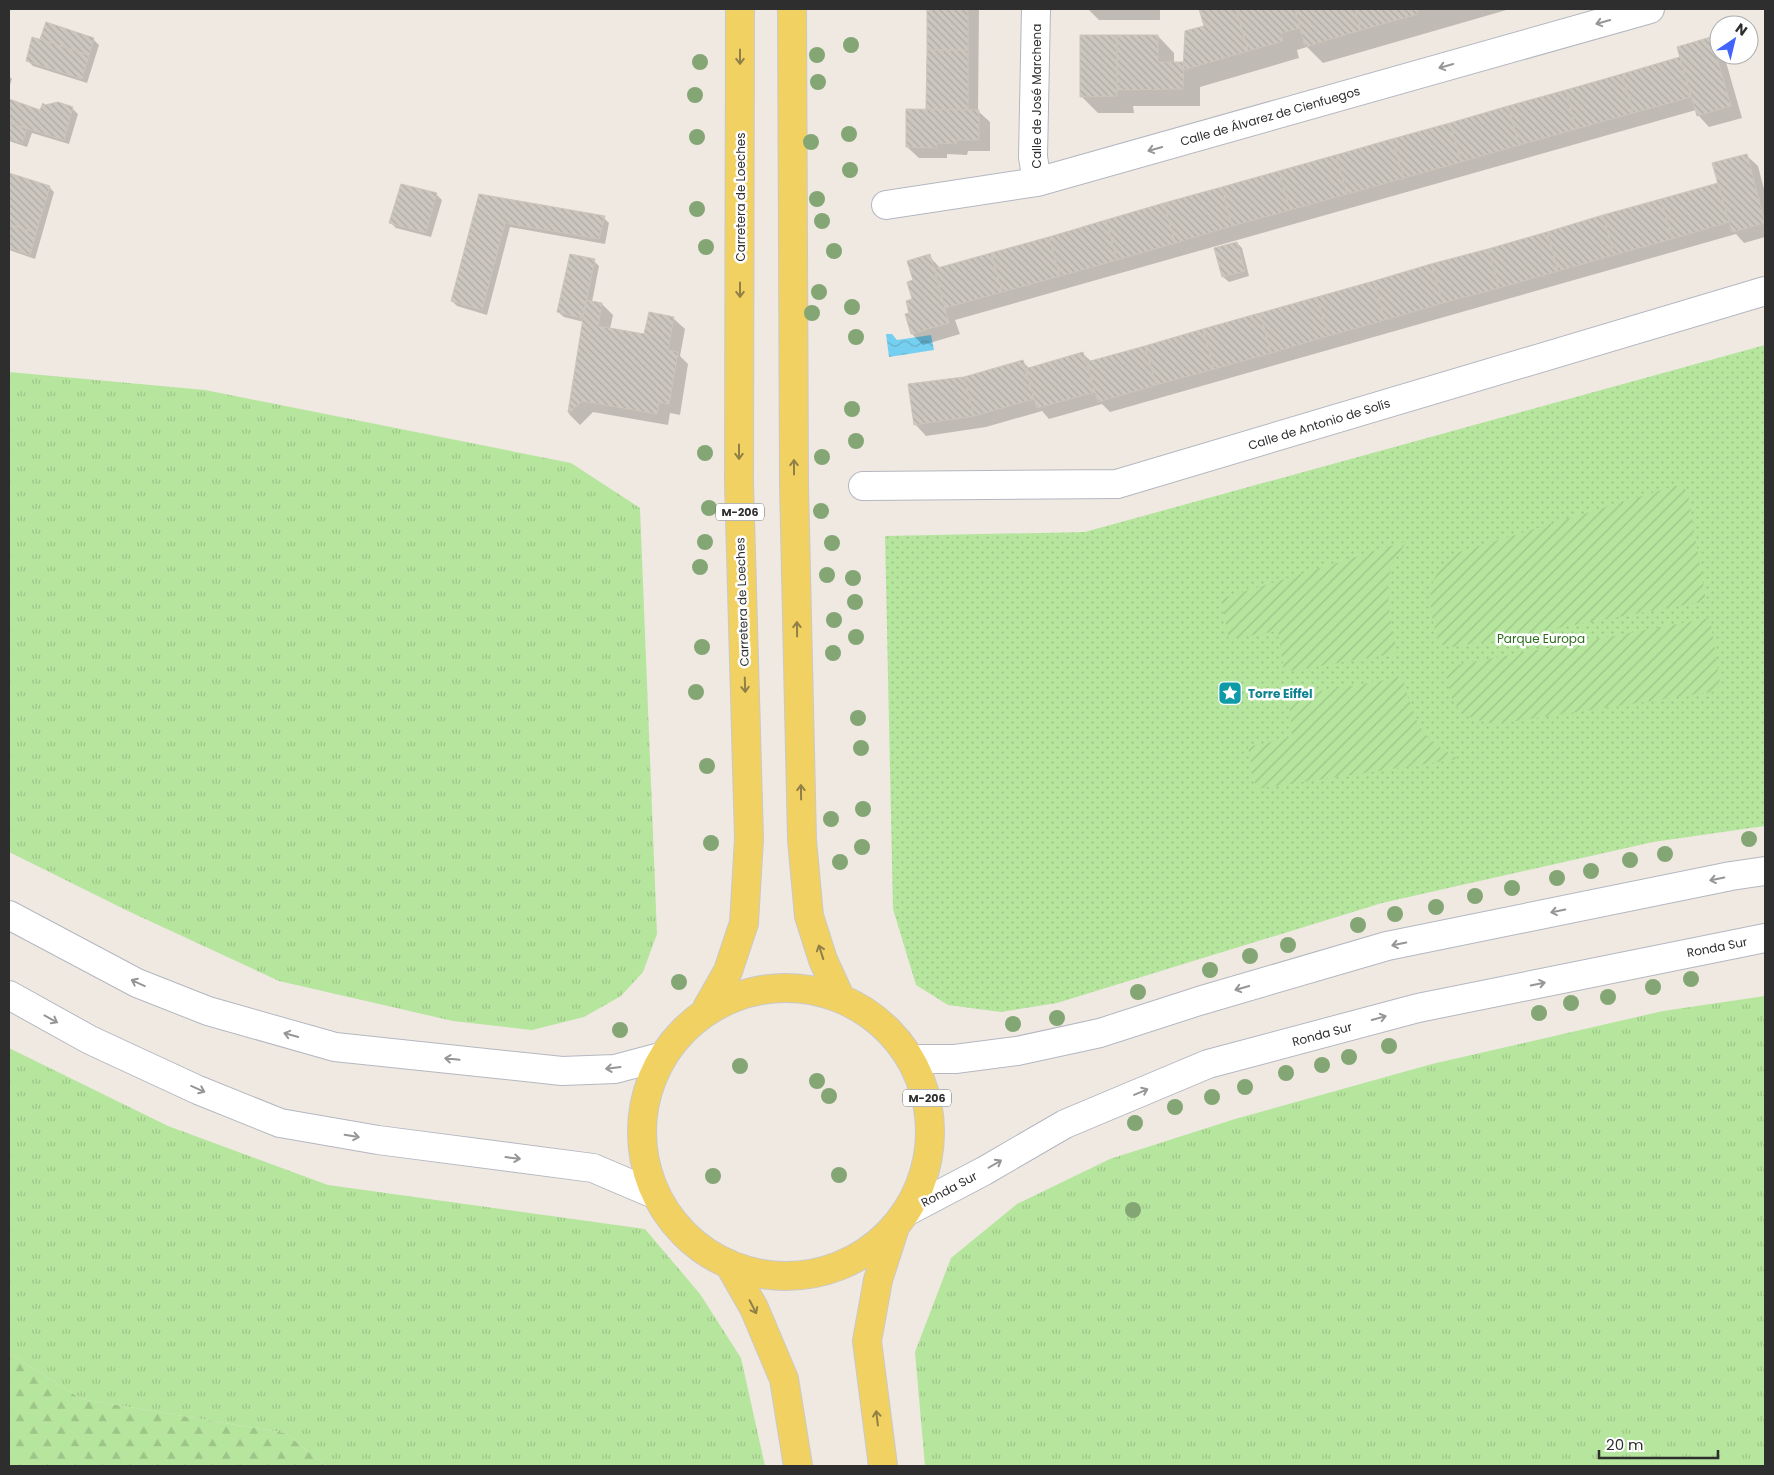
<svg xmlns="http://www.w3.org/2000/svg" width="1774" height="1475" font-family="Poppins,sans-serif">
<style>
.grass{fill:url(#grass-tufts)}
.forest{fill:url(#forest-firs)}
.park{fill:url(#park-dots)}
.garden{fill:url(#garden-furrows)}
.water{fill:url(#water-waves)}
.shadow{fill:#0003}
.building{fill:url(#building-back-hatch);stroke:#cbc5ba}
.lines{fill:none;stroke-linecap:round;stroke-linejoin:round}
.minor-casing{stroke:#b4b7c1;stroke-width:30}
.secondary-casing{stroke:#b4b7c1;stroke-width:30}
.primary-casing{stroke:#c9c9c9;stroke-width:30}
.minor{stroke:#fff;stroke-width:28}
.secondary{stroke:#fff;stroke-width:28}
.primary{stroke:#f2d163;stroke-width:28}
.tree{fill:#84a574}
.oneway{stroke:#969696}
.oneway2{stroke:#908048}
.labels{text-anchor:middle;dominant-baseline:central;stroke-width:5;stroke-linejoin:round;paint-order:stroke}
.shield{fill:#fff;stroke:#6d6d6d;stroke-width:1}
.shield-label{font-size:11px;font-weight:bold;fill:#2e2e2e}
.street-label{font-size:12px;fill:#2e2e2e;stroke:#fff}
.park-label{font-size:12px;fill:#2c6e1b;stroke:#fff}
.culture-label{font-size:12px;font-weight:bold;fill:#0d838f;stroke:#fff;text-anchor:start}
</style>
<defs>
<pattern id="grass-tufts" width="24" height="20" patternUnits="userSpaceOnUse" patternTransform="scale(1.25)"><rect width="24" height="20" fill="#b6e59e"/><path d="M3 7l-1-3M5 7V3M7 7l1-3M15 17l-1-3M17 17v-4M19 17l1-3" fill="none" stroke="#9dc588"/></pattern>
<pattern id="forest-firs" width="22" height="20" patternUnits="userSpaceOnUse" patternTransform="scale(1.25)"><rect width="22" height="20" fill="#b6e59e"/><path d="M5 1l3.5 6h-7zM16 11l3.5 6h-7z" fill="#9dc588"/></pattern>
<pattern id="park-dots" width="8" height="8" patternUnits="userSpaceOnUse" patternTransform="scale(1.25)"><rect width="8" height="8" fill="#b6e59e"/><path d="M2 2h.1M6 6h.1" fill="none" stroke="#9dc588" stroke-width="1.8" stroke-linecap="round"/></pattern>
<pattern id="garden-furrows" width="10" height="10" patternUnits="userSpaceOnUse" patternTransform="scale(1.25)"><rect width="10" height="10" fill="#b6e59e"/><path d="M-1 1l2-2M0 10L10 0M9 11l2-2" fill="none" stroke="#9dc588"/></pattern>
<pattern id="water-waves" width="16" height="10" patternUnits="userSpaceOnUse" patternTransform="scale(1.25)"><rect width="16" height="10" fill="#75cff0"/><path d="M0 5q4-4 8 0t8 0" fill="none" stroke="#66b2ce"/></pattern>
<pattern id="building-back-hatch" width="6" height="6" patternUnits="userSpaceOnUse" patternTransform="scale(1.25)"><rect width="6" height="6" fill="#cbc7bf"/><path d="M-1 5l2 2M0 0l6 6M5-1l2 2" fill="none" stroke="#afaba4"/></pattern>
</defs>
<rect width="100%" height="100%" fill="#efe9e1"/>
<path class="grass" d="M9 372 205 390 571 463 640 508 657 934 643 972 621 996 584 1017 532 1030 453 1021 279 981 128 911 9 852Z
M1765 996V1466H925L915 1352 951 1258 1017 1204 1110 1159 1235 1119 1432 1064 1663 1011Z
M9 1048 168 1126 328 1185 645 1229 700 1294 741 1358 765 1466H326L285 1433 81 1399 9 1353Z"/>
<path class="forest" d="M9 1353 81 1399 285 1433 326 1466H9Z"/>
<path class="park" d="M1765 345V826L1653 842 1382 903 1057 1003 1001 1012 948 1005 916 985 893 909 885 536 1085 532Z"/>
<path class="garden" d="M1675 486 1684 487 1688 495 1706 601 1453 647 1445 646 1438 643C1430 606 1421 584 1453 554Z
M1407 541C1403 547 1398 554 1394 561 1381 589 1392 623 1397 653L1284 672 1278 631 1229 639 1221 599Z
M1710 618 1720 683 1718 689 1711 692 1496 724C1480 722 1460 716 1452 699 1449 691 1448 680 1446 671L1451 666Z
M1402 677C1408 696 1413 720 1426 735 1435 745 1447 752 1458 759L1256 789 1248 747 1293 737 1288 697Z"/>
<path class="water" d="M886 334H892L897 340 931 335 934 350 889 357Z"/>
<path class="shadow" d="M929 9H979L978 111 990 122V151H968L967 155 947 154V158H919L907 147 928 110Z
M1088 9H1160V20H1099Z
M1201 9H1510L1323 63 1307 47 1297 50 1299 58 1200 87V106H1133L1134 113H1098L1081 96 1158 36 1174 53V63L1185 64 1206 26Z
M47 24 93 39 99 45 87 83 33 66 27 60 41 41Z
M1711 38 1719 46V55H1724L1742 118 1709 127 1698 115 1696 110 955 320 960 334 923 345 912 334 906 315 910 314 913 300 914 281 929 256 941 269 1681 58Z
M9 76 12 79 9 88Z
M9 100 41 112 72 108 78 114 69 144 32 133 27 147 9 141Z
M1746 155 1758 166 1765 193V237L1744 243 1736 234 1110 412 1102 404 1049 419 1042 411 986 427 926 436 915 424 964 378 1022 361 1030 369 1083 354 1092 362 1719 184Z
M9 174 49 187 54 192 35 259 9 250Z
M436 194 442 200 431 237 396 228 391 223Z
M480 195 604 218 609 223 605 244 510 227 487 315 457 306 452 301Z
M1237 243 1242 248 1249 276 1229 282 1223 277Z
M594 261 599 266 592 302 602 304 613 315 610 329 645 336 673 318 685 329 680 356 688 364 680 415 670 413 668 425 593 412 580 425 569 414 584 322 564 317 558 312Z"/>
<path class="building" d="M927 9H968V50H927Z
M1199 9H1236L1248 51 1183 70 1185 31 1204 26Z
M1236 9H1295L1300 28 1281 33 1283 41 1248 51Z
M1295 9H1355L1361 30 1305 47Z
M1355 9H1417L1418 14 1361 30Z
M46 22 94 38 89 55 40 39Z
M1080 35H1117V96L1080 97Z
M1117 35H1158V62H1184L1183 89 1117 90Z
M32 37 89 55 82 79 26 61Z
M1711 37 1731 106 1697 116 1677 47Z
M927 50H968V110L926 109Z
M1680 57 1691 97 1633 113 1622 74Z
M1622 74 1633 113 1576 129 1566 90Z
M1566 90 1576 129 1519 145 1508 106Z
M9 99 40 110 43 103 45 105 58 102 73 107 64 140 9 123Z
M1508 106 1519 145 1461 162 1450 123Z
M906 109 979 110V140H957L956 144 936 143 937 148 906 147Z
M9 123 27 128 22 143 9 139Z
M1450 123 1461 162 1404 178 1392 139Z
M1392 139 1404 178 1347 194 1336 155Z
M1747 154 1765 223 1732 232 1712 163Z
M1336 155 1347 194 1290 210 1279 171Z
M1279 171 1290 210 1232 226 1222 187Z
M9 173 50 186 36 233 9 224Z
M1718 183 1729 222 1672 239 1661 199Z
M401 184 437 193 426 233 389 223Z
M1222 187 1232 226 1175 243 1164 203Z
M479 194 605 216 599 239 505 223 482 310 451 301Z
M1661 199 1672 239 1614 255 1603 215Z
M1164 203 1175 243 1117 260 1106 220Z
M1603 215 1614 255 1558 271 1547 232Z
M1106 220 1117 260 1060 276 1049 237Z
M9 224 36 233 30 255 9 248Z
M1547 232 1558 271 1499 288 1488 249Z
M1049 237 1060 276 1002 292 991 253Z
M1237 242 1245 271 1222 277 1214 248Z
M1488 249 1499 288 1443 303 1431 264Z
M991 253 1002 292 945 308 934 269Z
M570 254 595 259 583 318 557 312Z
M930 254 949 323 911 334 905 314 909 313 906 301 912 299 907 282 913 280 907 261Z
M1431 264 1443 303 1385 320 1374 281Z
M1374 281 1385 320 1328 336 1317 297Z
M1317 297 1328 336 1271 353 1260 313Z
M586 300 602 303 598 326 644 334 649 312 674 317 668 350 678 352 669 404 659 402 657 414 582 401 569 413 568 412Z
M1260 313 1271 353 1214 369 1203 329Z
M1203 329 1214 369 1156 385 1145 346Z
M1145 346 1156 385 1098 402 1087 362Z
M1083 352 1095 392 1037 408 1025 369Z
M1023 360 1034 399 974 416 964 377Z
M964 377 974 416 914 425 908 384Z"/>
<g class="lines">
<g class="minor-casing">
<path id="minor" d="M1036 9 1033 157 1037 182
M886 205 1037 182 1650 9
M863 486 1117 484 1765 291"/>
</g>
<g class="secondary-casing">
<path id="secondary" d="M9 915 137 983 208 1011 335 1047 562 1071 615 1069 660 1057
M9 995 90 1040 198 1090 280 1123 378 1140 593 1168 654 1194
M912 1059H955L1017 1051 1100 1033 1199 1001 1387 946 1731 876 1765 871
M906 1212 984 1171 1065 1124 1208 1064 1418 1008 1765 938"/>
</g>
<g class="primary-casing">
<path id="primary" d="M792 9 794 484 802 840 809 916 823 960 840 997
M642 1132a144 144 0 1 1 288 0a144 144 0 1 1-288 0Z
M707 1008 728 971 744 923 749 839 739 482 740 9
M729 1264 754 1308 784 1379 798 1466
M883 1466 867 1341 878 1280 895 1227"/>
</g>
<use href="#minor" class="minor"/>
<use href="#secondary" class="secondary"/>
<use href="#primary" class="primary"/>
</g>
<g class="tree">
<circle cx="851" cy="45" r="8"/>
<circle cx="817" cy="55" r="8"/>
<circle cx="700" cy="62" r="8"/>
<circle cx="818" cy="82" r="8"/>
<circle cx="695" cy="95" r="8"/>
<circle cx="849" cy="134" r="8"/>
<circle cx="697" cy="137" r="8"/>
<circle cx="811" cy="142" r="8"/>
<circle cx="850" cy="170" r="8"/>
<circle cx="817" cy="199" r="8"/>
<circle cx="697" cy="209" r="8"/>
<circle cx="822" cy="221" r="8"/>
<circle cx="706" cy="247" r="8"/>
<circle cx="834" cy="251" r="8"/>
<circle cx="819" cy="292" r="8"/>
<circle cx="852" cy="307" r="8"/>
<circle cx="812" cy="313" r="8"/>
<circle cx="856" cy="337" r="8"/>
<circle cx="852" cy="409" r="8"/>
<circle cx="856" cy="441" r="8"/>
<circle cx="705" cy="453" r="8"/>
<circle cx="822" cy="457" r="8"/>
<circle cx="709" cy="508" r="8"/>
<circle cx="821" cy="511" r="8"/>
<circle cx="705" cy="542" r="8"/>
<circle cx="832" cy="543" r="8"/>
<circle cx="700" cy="567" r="8"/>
<circle cx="827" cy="575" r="8"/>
<circle cx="853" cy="578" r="8"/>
<circle cx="855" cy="602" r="8"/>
<circle cx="834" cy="620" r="8"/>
<circle cx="856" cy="637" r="8"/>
<circle cx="702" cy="647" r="8"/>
<circle cx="833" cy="653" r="8"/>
<circle cx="696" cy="692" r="8"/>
<circle cx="858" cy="718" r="8"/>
<circle cx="861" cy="748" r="8"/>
<circle cx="707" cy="766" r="8"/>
<circle cx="863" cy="809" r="8"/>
<circle cx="831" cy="819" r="8"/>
<circle cx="1749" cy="839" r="8"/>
<circle cx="711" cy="843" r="8"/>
<circle cx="862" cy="847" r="8"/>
<circle cx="1665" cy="854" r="8"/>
<circle cx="1630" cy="860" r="8"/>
<circle cx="840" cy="862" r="8"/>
<circle cx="1591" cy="871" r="8"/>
<circle cx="1557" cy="878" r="8"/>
<circle cx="1512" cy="888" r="8"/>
<circle cx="1475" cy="896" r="8"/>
<circle cx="1436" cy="907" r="8"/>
<circle cx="1395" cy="914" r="8"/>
<circle cx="1358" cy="925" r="8"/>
<circle cx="1288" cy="945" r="8"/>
<circle cx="1250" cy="956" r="8"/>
<circle cx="1210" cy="970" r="8"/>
<circle cx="1691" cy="979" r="8"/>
<circle cx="679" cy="982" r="8"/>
<circle cx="1653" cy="987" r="8"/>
<circle cx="1138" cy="992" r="8"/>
<circle cx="1608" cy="997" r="8"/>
<circle cx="1571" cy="1003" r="8"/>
<circle cx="1539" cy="1013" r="8"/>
<circle cx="1057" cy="1018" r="8"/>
<circle cx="1013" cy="1024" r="8"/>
<circle cx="620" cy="1030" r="8"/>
<circle cx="1389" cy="1046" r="8"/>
<circle cx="1349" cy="1057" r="8"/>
<circle cx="1322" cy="1065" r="8"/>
<circle cx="740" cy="1066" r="8"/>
<circle cx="1286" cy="1073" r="8"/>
<circle cx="817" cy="1081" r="8"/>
<circle cx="1245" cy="1087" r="8"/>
<circle cx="829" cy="1096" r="8"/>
<circle cx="1212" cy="1097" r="8"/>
<circle cx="1175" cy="1107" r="8"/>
<circle cx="1135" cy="1123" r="8"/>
<circle cx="839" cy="1175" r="8"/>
<circle cx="713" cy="1176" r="8"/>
<circle cx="1133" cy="1210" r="8"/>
</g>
<defs><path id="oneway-shaft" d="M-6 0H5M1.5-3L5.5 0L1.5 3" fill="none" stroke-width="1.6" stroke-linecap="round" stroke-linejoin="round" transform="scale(1.25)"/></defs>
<g class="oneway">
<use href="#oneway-shaft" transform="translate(1603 22) rotate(164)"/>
<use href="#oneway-shaft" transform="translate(1446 66) rotate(164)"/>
<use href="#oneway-shaft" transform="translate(1155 149) rotate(164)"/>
<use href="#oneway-shaft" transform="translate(1717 879) rotate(168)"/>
<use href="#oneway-shaft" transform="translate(1558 911) rotate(168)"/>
<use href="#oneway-shaft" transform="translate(1399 944) rotate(168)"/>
<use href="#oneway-shaft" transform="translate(138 983) rotate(-155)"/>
<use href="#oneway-shaft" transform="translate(1538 984) rotate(-12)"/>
<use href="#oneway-shaft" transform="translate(1242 988) rotate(164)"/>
<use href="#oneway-shaft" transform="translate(1379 1018) rotate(-15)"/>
<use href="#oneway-shaft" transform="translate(51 1019) rotate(29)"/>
<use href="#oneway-shaft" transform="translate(291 1035) rotate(-164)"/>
<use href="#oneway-shaft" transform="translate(452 1059) rotate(-174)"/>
<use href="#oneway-shaft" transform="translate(613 1068) rotate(173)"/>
<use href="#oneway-shaft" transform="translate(198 1089) rotate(24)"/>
<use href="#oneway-shaft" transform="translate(1141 1092) rotate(-23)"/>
<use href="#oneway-shaft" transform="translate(352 1136) rotate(10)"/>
<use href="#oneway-shaft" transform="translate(513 1158) rotate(7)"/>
<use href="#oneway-shaft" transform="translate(995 1164) rotate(-30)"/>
</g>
<g class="oneway2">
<use href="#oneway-shaft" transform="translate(740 57) rotate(90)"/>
<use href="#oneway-shaft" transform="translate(740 290) rotate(90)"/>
<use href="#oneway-shaft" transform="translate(739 452) rotate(90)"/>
<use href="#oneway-shaft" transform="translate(794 467) rotate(-90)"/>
<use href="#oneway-shaft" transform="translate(797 629) rotate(-91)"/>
<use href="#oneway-shaft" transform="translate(745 685) rotate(88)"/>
<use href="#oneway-shaft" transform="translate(801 792) rotate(-91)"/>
<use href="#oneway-shaft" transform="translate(821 952) rotate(-108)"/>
<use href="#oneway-shaft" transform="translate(753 1307) rotate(63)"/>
<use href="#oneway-shaft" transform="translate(877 1418) rotate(-97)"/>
</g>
<defs>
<g id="sight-square" transform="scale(1.25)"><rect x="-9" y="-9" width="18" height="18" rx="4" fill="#0f9aa8" stroke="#fff"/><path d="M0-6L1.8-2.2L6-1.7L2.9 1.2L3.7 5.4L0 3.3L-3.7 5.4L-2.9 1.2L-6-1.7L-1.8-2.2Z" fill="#fff"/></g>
</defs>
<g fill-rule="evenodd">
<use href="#sight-square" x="1230" y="693"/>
</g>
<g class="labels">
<g class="shield">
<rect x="716" y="503.5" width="48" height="17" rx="4"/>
<rect x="903" y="1089.5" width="48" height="17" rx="4"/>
</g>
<g class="shield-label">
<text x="740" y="512">M-206</text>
<text x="927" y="1098">M-206</text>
</g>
<g class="street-label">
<text transform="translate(1036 96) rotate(-90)">Calle de José Marchena</text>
<text transform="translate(1270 116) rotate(-16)">Calle de Álvarez de Cienfuegos</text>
<text transform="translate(740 197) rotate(-90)">Carretera de Loeches</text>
<text transform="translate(1319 424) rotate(-17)">Calle de Antonio de Solís</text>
<text transform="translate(742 602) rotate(-92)">Carretera de Loeches</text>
<text transform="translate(1717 947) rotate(-11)">Ronda Sur</text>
<text transform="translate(1322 1034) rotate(-15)">Ronda Sur</text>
<text transform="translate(949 1189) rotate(-28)">Ronda Sur</text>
</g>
<g class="park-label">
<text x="1541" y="638">Parque Europa</text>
</g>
<g class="culture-label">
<text x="1248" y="693">Torre Eiffel</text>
</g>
</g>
<rect width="1774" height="1475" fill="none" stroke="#2e2e2e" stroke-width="20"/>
<g transform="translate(1734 40) rotate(35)"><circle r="24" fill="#ffffff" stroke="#ababab"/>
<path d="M0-4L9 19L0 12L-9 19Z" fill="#4264fb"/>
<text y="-8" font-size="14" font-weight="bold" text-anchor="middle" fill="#2e2e2e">N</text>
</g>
<path d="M1599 1450v8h119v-8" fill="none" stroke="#2e2e2e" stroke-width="2.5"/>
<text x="1606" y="1450" font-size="15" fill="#2e2e2e" stroke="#ffffff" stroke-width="4" paint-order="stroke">20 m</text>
</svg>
